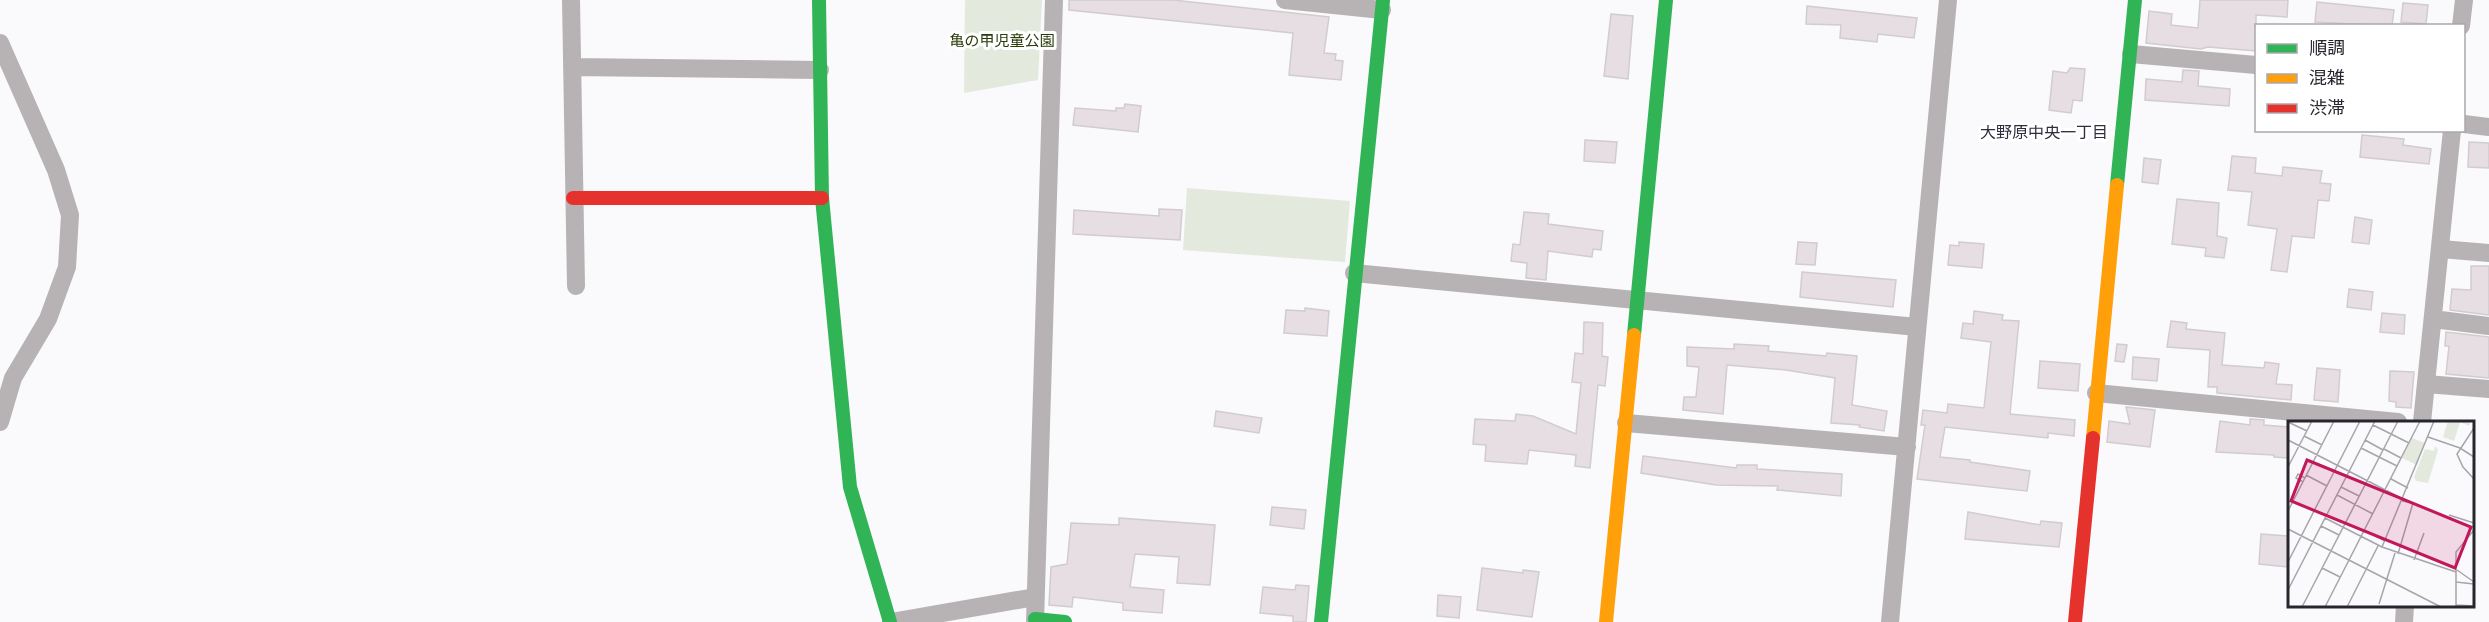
<svg xmlns="http://www.w3.org/2000/svg" width="2489" height="622" font-family="Arial,'Noto Sans JP',sans-serif">
<style>
.green{fill:#e4e9de}
.building{fill:#e6dee3;stroke:#d1cccf;stroke-width:1.5}
.lines{fill:none;stroke-linecap:round;stroke-linejoin:round}
.street{stroke:#b7b3b4;stroke-width:18}
.fast{stroke:#30b455;stroke-width:14}
.slow{stroke:#ff9f0a;stroke-width:14}
.jam{stroke:#e5322d;stroke-width:14}
.labels{text-anchor:middle;dominant-baseline:central;stroke-width:6;stroke-linejoin:round;paint-order:stroke}
.park-label{font-size:15px;fill:#293b09;stroke:#fff}
.neighbourhood-label{font-size:16px;fill:#312d41;stroke:#fff}
.inset-road{fill:none;stroke:#a6a5aa;stroke-width:1.5}
.view{fill:#c2185b;fill-opacity:0.15;stroke:#c2185b;stroke-width:3}
.inset-edge{fill:none;stroke:#27262f;stroke-width:3}
</style>
<rect width="100%" height="100%" fill="#faf9fc"/>
<path class="green" d="M965 0H1042L1038 80 964 93Z
M1187 188 1350 201 1345 262 1183 250Z"/>
<path class="building" d="M1069 0H1173L1329 17 1324 53 1336 54 1335 60 1343 61 1341 80 1289 75 1293 33 1069 10Z
M2200 0H2288L2287 17 2256 15V51L2208 47 2201 49 2146 43 2149 11 2172 14 2171 25 2198 28Z
M2317 2 2394 10 2392 26 2315 22Z
M2403 3 2428 5 2426 24 2401 22Z
M1807 6 1917 18 1914 38 1878 34 1877 42 1840 38 1841 25 1806 24Z
M1611 14 1633 16 1628 79 1604 76Z
M2070 68 2085 69 2082 101 2073 100 2071 113 2049 110 2053 71 2067 73Z
M2183 70 2199 71 2198 86 2230 89 2229 106 2145 100 2146 79 2182 82Z
M1125 104 1141 106 1138 132 1073 125 1075 108 1116 111V108H1124Z
M2362 135 2404 139 2403 145 2431 149 2429 164 2360 157Z
M1585 140 1617 142 1615 163 1584 161Z
M2469 142 2489 143V168L2468 167Z
M2232 156 2256 158 2255 173 2282 176 2283 167 2322 171 2320 183 2331 184 2329 201 2318 200 2314 238 2292 236 2287 272 2271 270 2277 229 2248 225 2252 192 2228 190Z
M2144 158 2161 160 2158 184 2142 182Z
M2177 199 2219 203 2217 236 2227 238 2224 258 2205 256 2206 248 2172 244Z
M1159 209 1182 210 1180 240 1073 234 1074 210 1159 216Z
M1524 212 1549 214 1548 224 1603 231 1601 250 1593 249 1592 257 1548 251 1546 280 1526 278 1527 263 1511 261 1513 244 1520 245Z
M2355 217 2372 220 2369 244 2352 242Z
M1798 242 1817 243 1815 265 1796 264Z
M1959 242 1984 244 1982 268 1948 265 1950 245 1959 246Z
M2471 266H2489V315L2450 310 2452 289 2471 290Z
M1802 272 1896 280 1893 307 1800 297Z
M2349 289 2373 292 2371 310 2347 307Z
M1305 308 1329 311 1327 336 1284 333 1286 310 1305 311Z
M1974 311 2003 315 2002 320 2019 321 2010 414 2075 420 2074 436 2048 433V438L1945 427 1940 457 1970 460V462L2030 471 2027 491 1917 479 1925 425H1921L1923 410 1947 413 1948 404 1984 408 1991 342 1961 338 1963 323 1973 324Z
M2382 313 2405 315 2404 334 2380 332Z
M2171 321 2187 323 2186 329 2225 333 2222 365 2264 368 2265 362 2279 364 2276 384 2292 385 2291 400 2217 393V387H2208L2210 350 2167 347Z
M1584 322 1603 323 1602 356 1608 357 1605 386 1598 385 1590 468 1575 466 1576 455 1529 450 1527 464 1485 461 1486 445 1473 444 1475 419 1515 421 1516 414 1533 416 1576 434 1581 383 1572 382 1575 353 1583 354Z
M2446 332 2489 337V378L2446 374 2449 346H2445Z
M1734 344 1769 346 1768 351 1826 356 1827 353 1857 356 1852 405 1887 411 1884 431 1859 427 1860 425 1831 423 1835 378 1786 370 1727 365 1723 414 1683 410 1684 397H1696L1699 367 1687 366V347L1734 349Z
M2117 344 2127 345 2124 362 2115 361Z
M2133 357 2159 359 2157 381 2132 379Z
M2040 361 2080 364 2078 391 2038 388Z
M2317 368 2340 370 2338 402 2314 400Z
M2390 371 2414 372 2411 408 2396 407V402L2389 401Z
M2126 407 2155 410 2150 447 2107 442 2109 421 2130 424Z
M1216 411 1262 418 1259 433 1214 426Z
M2250 419 2264 420V425L2289 427V458L2274 457V455L2216 452 2220 421 2250 425Z
M1643 456 1736 468 1737 465H1757V469L1842 474 1841 496 1777 490 1778 486 1716 485 1641 473Z
M1272 507 1306 510 1304 529 1270 525Z
M1968 512 2040 525 2041 521 2062 523 2059 547 1965 539Z
M1119 518 1215 525 1210 585 1177 583 1179 557 1135 554 1130 587 1164 590 1162 613 1123 610V603L1073 597 1072 607 1049 605 1051 567 1067 564 1071 523 1119 525Z
M2261 534 2289 536V567L2259 564Z
M1482 568 1523 573V570L1539 572 1532 617 1477 610Z
M1296 585 1309 586 1306 622H1293V616L1260 613 1263 587 1295 590Z
M1438 595 1461 597 1459 618 1437 616Z"/>
<g class="lines">
<path class="street" d="M571 0 576 286
M1285 0 1382 10
M2461 26 2464 0
M0 43 56 170 70 215 67 267 48 319 13 378 0 422
M2131 54 2256 65
M572 67 820 70
M2464 124 2489 127
M2441 249 2489 253
M1354 273 1917 327
M2433 319 2489 326
M2426 384 2489 389
M2096 393 2398 422
M2422 422 2452 130
M1626 423 1907 447
M891 622 1035 597
M1035 622 1054 0
M1890 622 1948 0
M2404 622 2405 606"/>
<path class="fast" d="M819 0 822 198 850 487 890 622
M2117 185 2135 0
M1634 335 1666 0
M1035 619 1065 622
M1321 622 1383 0"/>
<path class="slow" d="M2093 438 2117 185
M1606 622 1634 335"/>
<path class="jam" d="M573 198H822
M2075 622 2093 438"/>
</g>
<g class="labels">
<g class="park-label">
<text x="1002" y="40">亀の甲児童公園</text>
</g>
<g class="neighbourhood-label">
<text x="2044" y="132">大野原中央一丁目</text>
</g>
</g>
<g transform="translate(2288 421)">
<rect width="186" height="186" fill="#faf9fc"/>
<path d="M160 0H183L181 5 172 1 166 20 155 16ZM124 17 137 22 129 44 114 37ZM147 25 150 29 140 62 128 60 126 56 137 28 146 30Z" fill="#e4e9de"/>
<path class="inset-road" d="M0 1 19 10M85 4 121 22M186 7 169 33 175 46 186 58M16 15 34 24M140 16 172 27 186 36M0 19 115 78M77 19 95 29M73 27 109 45M96 28 113 37M0 46 24 0M18 54 39 65M103 58 120 67M15 61 8 57 10 53 17 57M53 66 71 75M49 74 85 93M0 90 46 0M161 94 186 102M37 97 94 126 168 151M33 105 51 114M0 108 153 186M76 109 97 120M94 126 146 0M110 133 125 82 114 80M126 139 136 112M0 141 72 0M34 147 52 156M169 149 186 161M168 161 186 163M0 169 87 0M91 183 107 132M168 184 186 185M14 186 110 0M37 186 132 0M59 186 90 125M168 186V131L186 109"/>
<path class="view" d="M19 39 183 106 167 147 3 80Z"/>
<rect width="186" height="186" class="inset-edge"/>
</g>
<rect x="2255" y="24" width="210" height="108" fill="#ffffff" stroke="#a9a8ac" stroke-width="1.5"/>
<rect x="2267" y="44" width="30" height="9" fill="#30b455" stroke="#a9a8ac" stroke-width="1.5"/>
<text x="2309" y="54" font-size="18" fill="#27262f">順調</text>
<rect x="2267" y="74" width="30" height="9" fill="#ff9f0a" stroke="#a9a8ac" stroke-width="1.5"/>
<text x="2309" y="84" font-size="18" fill="#27262f">混雑</text>
<rect x="2267" y="104" width="30" height="9" fill="#e5322d" stroke="#a9a8ac" stroke-width="1.5"/>
<text x="2309" y="114" font-size="18" fill="#27262f">渋滞</text>
</svg>
